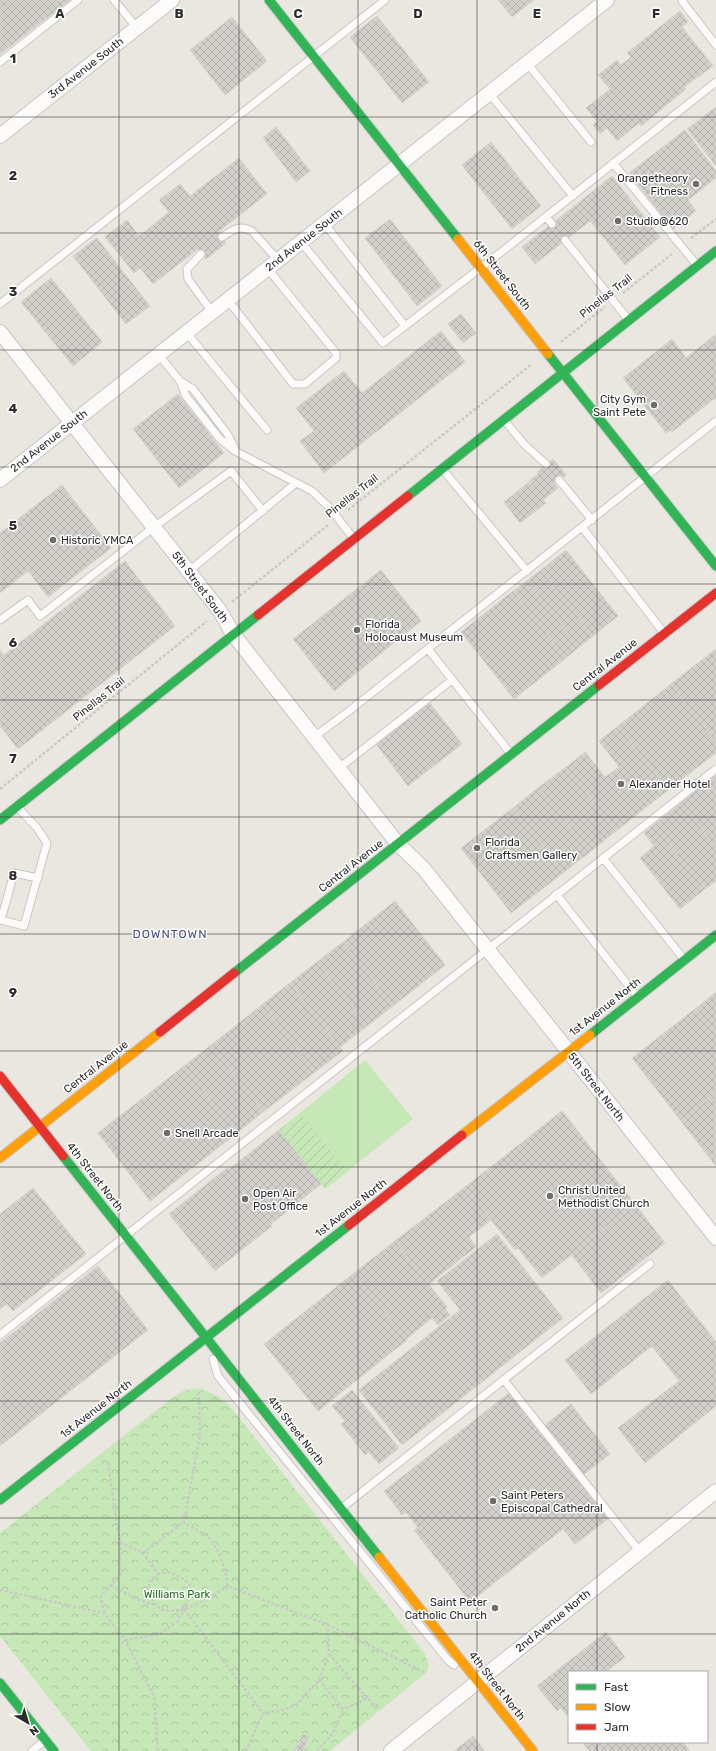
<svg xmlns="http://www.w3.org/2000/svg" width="716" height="1751" font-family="Rubik,sans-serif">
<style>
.grass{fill:#c6e8b7}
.forest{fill:url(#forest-crowns)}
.garden{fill:url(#garden-furrows)}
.building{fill:url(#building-cross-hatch);stroke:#d5d2cc}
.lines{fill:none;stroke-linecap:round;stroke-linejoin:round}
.lane-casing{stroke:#c7c6c6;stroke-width:9}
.street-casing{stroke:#c7c6c6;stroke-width:16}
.fast-casing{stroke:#c7c6c6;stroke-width:11}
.slow-casing{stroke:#c7c6c6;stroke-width:11}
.jam-casing{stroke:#c7c6c6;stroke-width:11}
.path{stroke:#cac9c8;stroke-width:2.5;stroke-dasharray:3 2;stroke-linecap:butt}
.lane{stroke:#fcfbfa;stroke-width:7}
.street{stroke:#fcfbfa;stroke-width:14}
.fast{stroke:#30b455;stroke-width:9}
.slow{stroke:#ff9f0a;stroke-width:9}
.jam{stroke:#e5322d;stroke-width:9}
.grid{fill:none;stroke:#2b2b2b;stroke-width:1;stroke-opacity:0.55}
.poi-dot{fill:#6e6d6a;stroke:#fff;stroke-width:1.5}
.labels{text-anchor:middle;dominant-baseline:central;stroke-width:3;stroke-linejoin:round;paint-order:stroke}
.street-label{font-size:11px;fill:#2b2b2b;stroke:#fff}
.poi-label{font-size:11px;fill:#2b2b2b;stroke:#fff;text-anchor:start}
.park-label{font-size:11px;fill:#1e6e15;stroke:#fff}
.neighbourhood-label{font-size:12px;letter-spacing:1px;fill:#484c7f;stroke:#fff}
.grid-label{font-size:13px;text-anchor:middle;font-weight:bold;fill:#2b2b2b;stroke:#fff;stroke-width:3;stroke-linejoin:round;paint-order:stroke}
</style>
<defs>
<pattern id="forest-crowns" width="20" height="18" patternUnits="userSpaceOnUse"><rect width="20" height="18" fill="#c6e8b7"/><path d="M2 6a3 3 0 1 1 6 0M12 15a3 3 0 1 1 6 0" fill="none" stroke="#aac79e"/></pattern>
<pattern id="garden-furrows" width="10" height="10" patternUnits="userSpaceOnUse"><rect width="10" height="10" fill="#c6e8b7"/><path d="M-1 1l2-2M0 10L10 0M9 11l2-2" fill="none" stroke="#aac79e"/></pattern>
<pattern id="building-cross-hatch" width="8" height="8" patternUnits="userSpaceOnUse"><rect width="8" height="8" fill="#d3d0cb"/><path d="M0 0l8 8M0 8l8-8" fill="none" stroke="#b5b3ae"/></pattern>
</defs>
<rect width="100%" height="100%" fill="#eae7e0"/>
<path class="grass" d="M365 1060 413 1119 325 1189 279 1130Z"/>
<path class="forest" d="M199 1388 218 1396 230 1406 425 1654 429 1666 426 1673 330 1751H91L0 1636V1533L173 1397 185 1390Z"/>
<path class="garden" d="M300 1113 348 1171 325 1189 279 1130Z"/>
<path class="building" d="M0 0H70L0 54Z
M498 0H534L512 17Z
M680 11 688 22 682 27 713 66 684 87 686 89 641 126 639 123 617 141 607 128 600 134 593 125 597 121 586 108 610 89 598 75 617 60 621 65 631 57 627 53Z
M377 16 429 82 402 103 350 37Z
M232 17 267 61 225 95 190 50Z
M716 107V166L687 129Z
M276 127 310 171 296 182 263 138Z
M685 130 716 171V178L688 200 696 211 673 229 629 173Z
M491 142 541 206 512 229 462 165Z
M239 158 267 194 218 232 226 243 206 259 198 249 153 284 140 268 134 273 105 237 127 220 139 236 169 212 159 200 180 184 190 196Z
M612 176 660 237 625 265 577 204Z
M577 204 590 221 535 264 522 247Z
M390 219 442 286 417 306 365 238Z
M97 238 150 306 126 324 73 256Z
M51 278 102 342 73 366 21 302Z
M461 314 476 333 463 343 448 324Z
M441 331 465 362 324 473 300 441 314 431 296 408 344 371 362 393Z
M716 334V400L715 398 672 432 671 430 666 433 623 378 672 339 686 358Z
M178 394 224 453 179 488 133 429Z
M553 459 566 475 554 483 558 488 543 500 546 503 520 523 504 502 529 482 533 485 529 481 538 474 537 472Z
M62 485 111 548 48 597 28 571 0 593V533Z
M566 550 618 616 593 636 541 570Z
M125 561 175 626 18 749 0 726V650L4 655Z
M381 570 421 621 334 691 293 639Z
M541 570 593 636 579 647 527 581Z
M527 581 579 647 566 658 513 591Z
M513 591 566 658 514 699 461 632Z
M716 649V742L671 684Z
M671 684 716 742V753L668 790 618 726Z
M429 702 462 744 408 786 376 744Z
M618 726 668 790 616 831 566 767 585 752 605 777 619 767 599 741Z
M566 767 616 831 590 852 539 787Z
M716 775V794L707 782Z
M707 782 716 794V847L681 803Z
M539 787 590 852 563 873 513 808Z
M681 803 716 847V881L705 889 654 825Z
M513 808 563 873 511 913 461 848Z
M654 825 705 889 680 909 640 858 654 846 644 833Z
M395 901 445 965 393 1006 343 942Z
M343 942 393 1006 367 1026 317 962Z
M317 962 367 1026 340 1047 290 983Z
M290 983 343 1051 315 1072 263 1004Z
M716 992V1034L696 1008Z
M263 1004 315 1072 263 1112 211 1045Z
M696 1008 716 1034V1093L681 1121 632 1058Z
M211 1045 263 1112 237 1133 184 1066Z
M184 1066 237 1133 150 1201 98 1133Z
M716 1093V1166L681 1121Z
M716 1093V1166L681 1121Z
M562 1111 635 1204 542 1278 518 1248 515 1250 465 1187Z
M279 1130 321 1184 271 1224 272 1226 215 1271 169 1214 227 1168 228 1170Z
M465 1187 491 1220 469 1237 476 1247 429 1284 395 1241Z
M33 1188 86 1254 13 1311 7 1304 0 1309V1214Z
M635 1204 665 1243 601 1293 571 1254Z
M497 1234 563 1318 402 1445 359 1390 460 1310 437 1281Z
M395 1241 447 1307 445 1309 450 1315 438 1325 432 1318 406 1339 354 1273Z
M98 1266 148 1330 0 1446V1343Z
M354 1273 407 1340 318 1411 264 1344Z
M668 1280 716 1342V1406L645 1463 618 1428 679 1381 652 1346 591 1394 565 1360Z
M352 1390 399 1448 379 1464 369 1452 365 1455 341 1424 345 1421 332 1406Z
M509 1393 608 1519 575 1544 563 1529 470 1602 414 1530 418 1528 406 1512 402 1515 384 1491Z
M571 1404 610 1454 583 1475 544 1426Z
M606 1632 625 1657 606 1672H569V1718L561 1708 557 1711 537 1686Z
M303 1734 309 1737 302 1751H294Z
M473 1736 485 1751H454Z
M582 1742 588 1743 606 1742 595 1751H589Z
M606 1742H683L690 1751H595Z"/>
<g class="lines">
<g class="lane-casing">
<path id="lane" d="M114 0 137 28
M683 0 682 1 716 45
M0 62 78 0
M527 63 591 142
M489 93 573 196
M613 163 696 264
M546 217 552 224
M324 223 405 326
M222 237C233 230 239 224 252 231L278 260
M565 240 627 318
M301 242 383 343 509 246 716 82
M201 254 187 269 188 279 212 312
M228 300 293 384H305L336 358V353L268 269
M0 304 385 0
M186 332 267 430
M158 354 180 381 193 389 228 435 235 449
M180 381 186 396 220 439 235 451 312 491 330 508 353 538
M505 421 524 444 546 464
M444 471 527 571
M559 480 592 520
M582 527 664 633
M189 571 296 483
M0 620 28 600 40 616 154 527 231 471 263 511
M428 649 511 754
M314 737 349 711 716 421
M339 768 452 680
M18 808 37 828 47 843 24 926 1 920 14 873 38 878
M603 858 683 958
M556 894 636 995
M0 1335 716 769
M213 1359 218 1376 447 1659 454 1665
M504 1380 640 1552
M343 1507 650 1264
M32 1751 43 1742"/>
</g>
<g class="street-casing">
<path id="street" d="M0 136 172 0
M0 332 220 611 233 634 398 844 424 869 716 1238
M0 480 607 0
M391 1751 716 1491"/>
</g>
<g class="fast-casing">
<path id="fast" d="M269 0 458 239
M548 354 716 566
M408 496 716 251
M0 820 258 615
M234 973 599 685
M590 1035 716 935
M63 1156 379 1557
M0 1500 349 1225
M0 1683 54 1751"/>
</g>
<g class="slow-casing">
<path id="slow" d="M458 239 548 354
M462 1135 590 1035
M0 1158 160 1032
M379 1557 533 1751"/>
</g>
<g class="jam-casing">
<path id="jam" d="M258 615 408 496
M599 685 716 593
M160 1032 234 973
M0 1076 63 1156
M349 1225 462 1135"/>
</g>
<path class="path" d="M691 238 716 219
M623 293 672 254
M561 342 605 307
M348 510 532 364
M232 602 328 525
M0 789 207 621
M199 1392 200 1435 184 1522C191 1528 205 1533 210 1539 221 1552 225 1570 228 1586L328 1625 426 1673
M120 1542 143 1553 158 1574 150 1581 148 1589C150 1594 152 1601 156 1605 173 1623 212 1596 228 1586
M143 1553 184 1522
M111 1585 136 1599 155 1605
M0 1590 104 1613 125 1640 154 1696 158 1751
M184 1609 263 1713
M104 1613 101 1596 120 1575V1542L108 1463
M125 1640 159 1634 177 1622 184 1609 189 1598 191 1590 190 1585 184 1579 169 1572 158 1574
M329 1654 378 1710
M319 1680 343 1709 368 1698
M246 1751 263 1713 280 1711 296 1705 319 1680 329 1654 328 1625
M317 1751 333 1733 343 1709"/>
<use href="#lane" class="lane"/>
<use href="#street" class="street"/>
<use href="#fast" class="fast"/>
<use href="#slow" class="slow"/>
<use href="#jam" class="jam"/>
</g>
<path class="grid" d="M119 0V1751M239 0V1751M358 0V1751M477 0V1751M597 0V1672M0 117H716M0 233H716M0 350H716M0 467H716M0 584H716M0 700H716M0 817H716M0 934H716M0 1051H716M0 1167H716M0 1284H716M0 1401H716M0 1518H716M0 1634H716M597 1742V1751"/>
<g class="poi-dot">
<circle cx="696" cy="184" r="4"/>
<circle cx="618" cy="221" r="4"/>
<circle cx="654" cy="405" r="4"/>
<circle cx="53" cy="540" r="4"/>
<circle cx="357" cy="630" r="4"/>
<circle cx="621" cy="784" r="4"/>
<circle cx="477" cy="848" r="4"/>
<circle cx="167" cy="1133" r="4"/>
<circle cx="550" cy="1196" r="4"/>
<circle cx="245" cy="1199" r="4"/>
<circle cx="493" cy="1501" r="4"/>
<circle cx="495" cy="1608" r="4"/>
</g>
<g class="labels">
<g class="street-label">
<text transform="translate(86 68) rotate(-38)">3rd Avenue South</text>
<text transform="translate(304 240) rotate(-38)">2nd Avenue South</text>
<text transform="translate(502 275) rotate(52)">6th Street South</text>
<text transform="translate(606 296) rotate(-38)">Pinellas Trail</text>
<text transform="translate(49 441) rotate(-38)">2nd Avenue South</text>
<text transform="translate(352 496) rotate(-38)">Pinellas Trail</text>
<text transform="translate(200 587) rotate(53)">5th Street South</text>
<text transform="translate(605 665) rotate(-38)">Central Avenue</text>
<text transform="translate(99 699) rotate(-39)">Pinellas Trail</text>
<text transform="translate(351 866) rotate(-38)">Central Avenue</text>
<text transform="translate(605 1007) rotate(-38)">1st Avenue North</text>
<text transform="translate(96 1067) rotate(-38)">Central Avenue</text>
<text transform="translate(596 1087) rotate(52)">5th Street North</text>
<text transform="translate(95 1177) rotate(52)">4th Street North</text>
<text transform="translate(351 1208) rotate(-38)">1st Avenue North</text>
<text transform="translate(96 1409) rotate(-38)">1st Avenue North</text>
<text transform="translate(296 1431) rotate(52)">4th Street North</text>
<text transform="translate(553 1621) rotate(-39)">2nd Avenue North</text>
<text transform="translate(497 1686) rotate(52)">4th Street North</text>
</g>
<g class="poi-label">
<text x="688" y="178" text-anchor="end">Orangetheory<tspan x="688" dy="13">Fitness</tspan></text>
<text x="626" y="221">Studio@620</text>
<text x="646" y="399" text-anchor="end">City Gym<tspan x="646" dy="13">Saint Pete</tspan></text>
<text x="61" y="540">Historic YMCA</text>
<text x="365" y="624">Florida<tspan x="365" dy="13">Holocaust Museum</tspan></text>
<text x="629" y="784">Alexander Hotel</text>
<text x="485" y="842">Florida<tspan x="485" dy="13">Craftsmen Gallery</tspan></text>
<text x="175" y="1133">Snell Arcade</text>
<text x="558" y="1190">Christ United<tspan x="558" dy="13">Methodist Church</tspan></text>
<text x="253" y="1193">Open Air<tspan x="253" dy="13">Post Office</tspan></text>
<text x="501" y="1495">Saint Peters<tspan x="501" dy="13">Episcopal Cathedral</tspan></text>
<text x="487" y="1602" text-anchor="end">Saint Peter<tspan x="487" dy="13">Catholic Church</tspan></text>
</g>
<g class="park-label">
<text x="177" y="1594">Williams Park</text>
</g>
<g class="neighbourhood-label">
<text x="170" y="934">DOWNTOWN</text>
</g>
</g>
<g class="grid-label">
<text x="60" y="18">A</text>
<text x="179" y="18">B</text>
<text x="298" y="18">C</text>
<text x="418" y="18">D</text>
<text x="537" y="18">E</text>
<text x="656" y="18">F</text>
<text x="13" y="63">1</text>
<text x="13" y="180">2</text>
<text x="13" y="296">3</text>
<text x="13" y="413">4</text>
<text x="13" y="530">5</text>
<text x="13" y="647">6</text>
<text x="13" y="763">7</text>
<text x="13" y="880">8</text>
<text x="13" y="997">9</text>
</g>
<rect x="568" y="1671" width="140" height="72" fill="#ffffff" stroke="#aaaaaa"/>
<rect x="576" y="1684" width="20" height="6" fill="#30b455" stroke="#aaaaaa"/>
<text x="604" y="1691" font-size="12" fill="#2b2b2b">Fast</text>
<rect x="576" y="1704" width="20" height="6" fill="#ff9f0a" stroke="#aaaaaa"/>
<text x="604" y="1711" font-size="12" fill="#2b2b2b">Slow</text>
<rect x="576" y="1724" width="20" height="6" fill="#e5322d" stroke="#aaaaaa"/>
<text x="604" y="1731" font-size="12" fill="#2b2b2b">Jam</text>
<g transform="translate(28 1723) rotate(142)" stroke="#ffffff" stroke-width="3" paint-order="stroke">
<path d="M0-3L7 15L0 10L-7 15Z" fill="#2b2b2b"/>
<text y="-6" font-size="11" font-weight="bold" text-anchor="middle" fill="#2b2b2b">N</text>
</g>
</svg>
